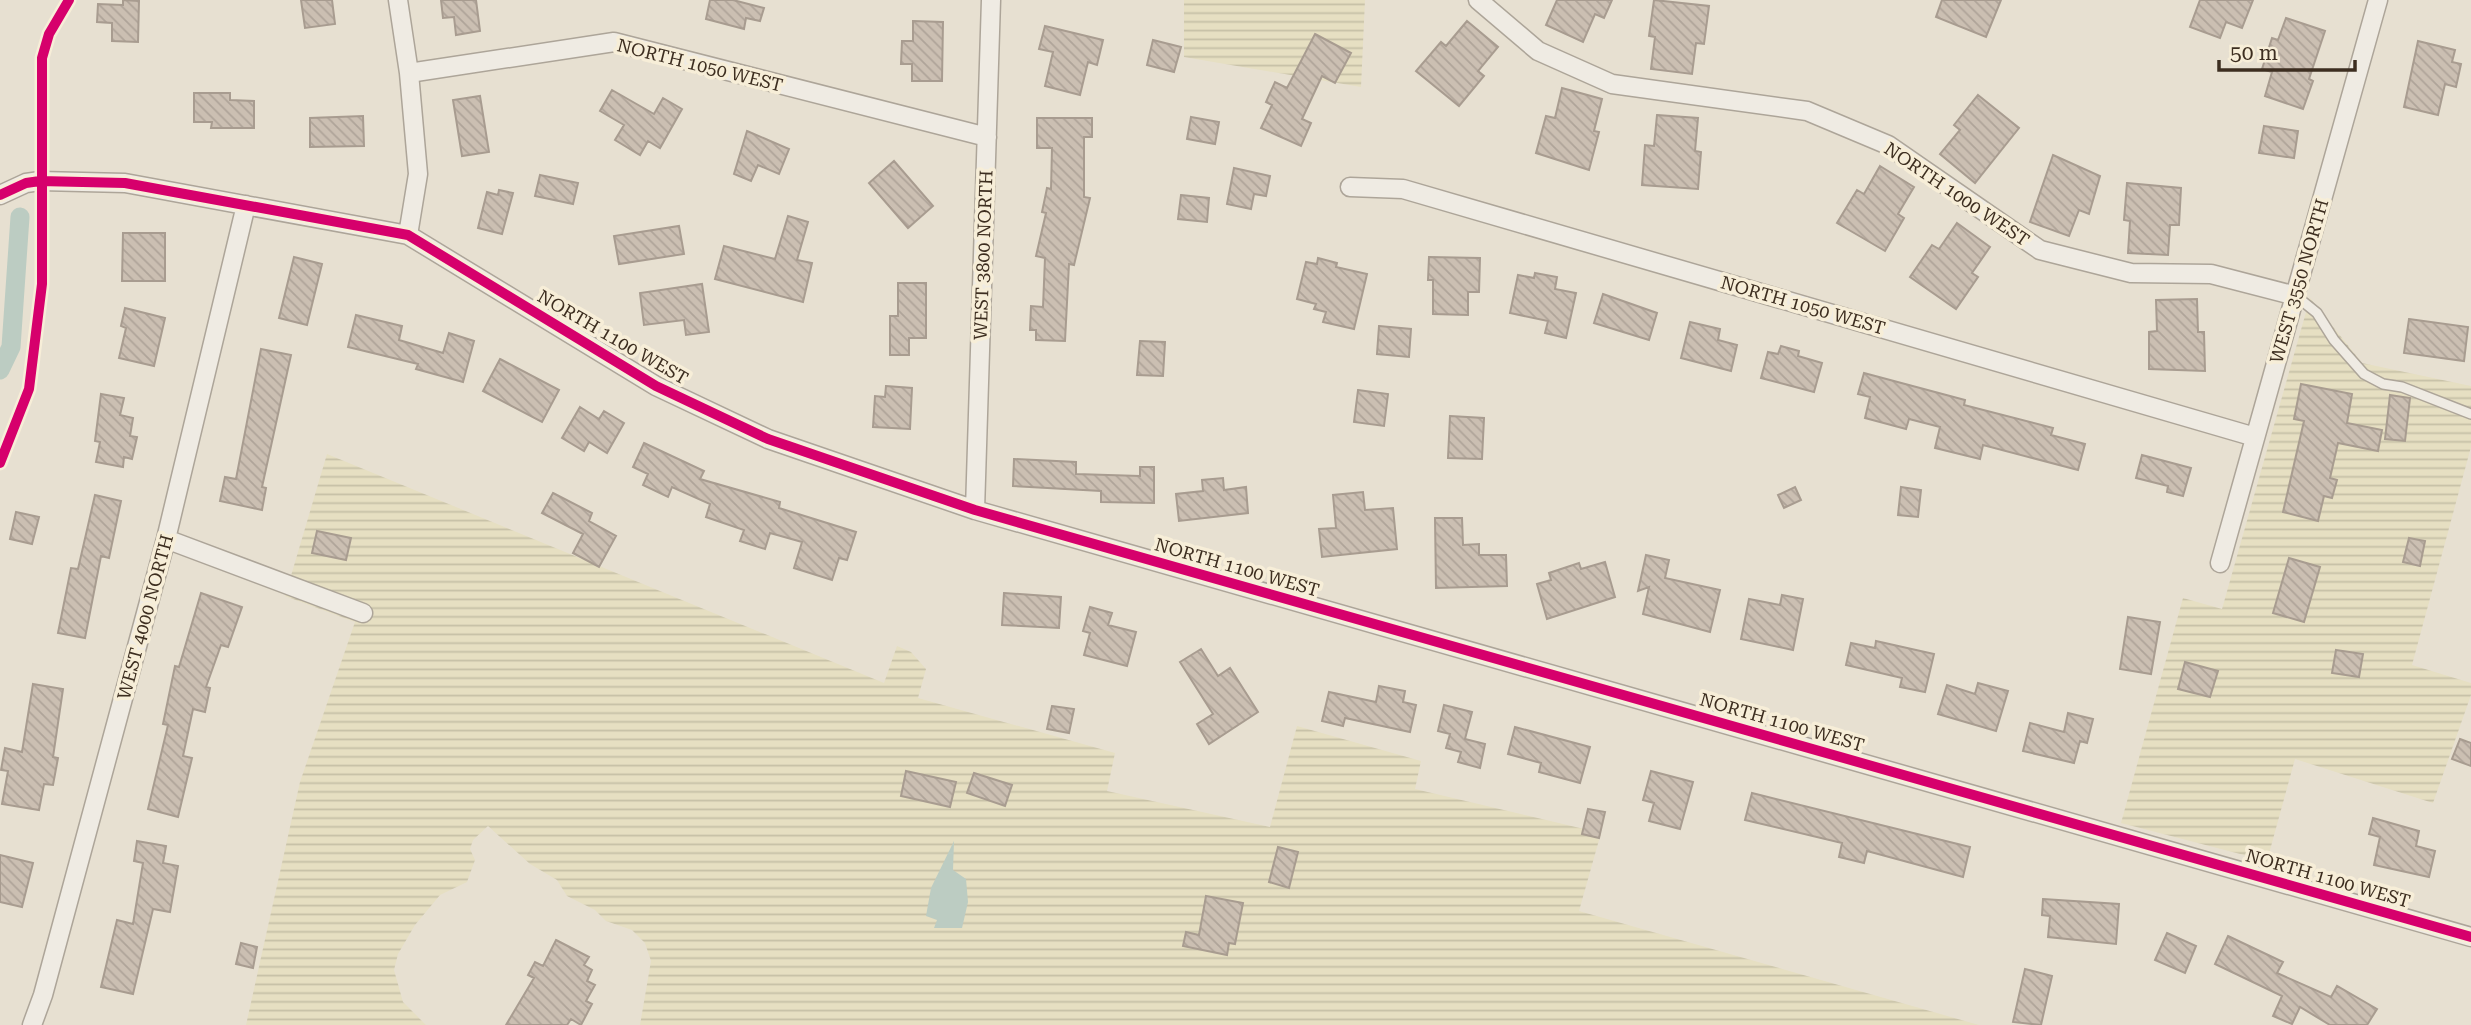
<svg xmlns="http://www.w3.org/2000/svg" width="2471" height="1025" font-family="'Roboto Serif',serif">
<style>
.farmland{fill:url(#farmland-rules)}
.water{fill:#bcccc2}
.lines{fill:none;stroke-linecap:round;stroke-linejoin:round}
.canal{stroke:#bcccc2;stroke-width:19}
.building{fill:url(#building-back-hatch);stroke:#a89c90;stroke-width:2}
.service-casing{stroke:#ada599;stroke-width:12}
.minor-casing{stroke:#ada599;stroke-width:21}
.service{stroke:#efebe3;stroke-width:9}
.minor{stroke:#efebe3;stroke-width:18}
.cycleway-casing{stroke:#f7eed8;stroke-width:15}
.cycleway{stroke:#d6006c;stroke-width:10}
.labels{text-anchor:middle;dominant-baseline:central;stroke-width:7;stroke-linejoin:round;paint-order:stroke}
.street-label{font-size:18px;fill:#3d2e20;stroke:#f7eed8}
</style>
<defs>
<pattern id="farmland-rules" width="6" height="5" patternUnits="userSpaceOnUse" patternTransform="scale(1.75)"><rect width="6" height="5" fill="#e6dfc2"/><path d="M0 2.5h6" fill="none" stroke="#c6c0a6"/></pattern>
<pattern id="building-back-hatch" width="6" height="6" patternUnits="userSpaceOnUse" patternTransform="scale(1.75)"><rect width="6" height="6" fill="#cbbfb2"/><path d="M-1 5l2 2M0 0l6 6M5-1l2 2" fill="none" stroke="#afa499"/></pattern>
</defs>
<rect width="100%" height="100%" fill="#e7e0d1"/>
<path class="farmland" d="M1184 0H1365L1361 87 1184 57Z
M2310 298 2362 363 2471 386V447L2412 665 2471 683V695L2433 803 2295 759 2267 861 2121 823 2183 598 2222 609Z
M327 454 884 683 897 646 911 652 926 669 918 698 1115 753 1107 791 1270 827 1297 726 1421 761 1415 789 1601 833 1579 911 1979 1025H640L651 961 645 943 632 930 606 921 595 910 567 896 557 880 530 864 488 826 473 840 470 849 475 860 467 882 440 895 415 925 398 954 394 970 403 1002 426 1025H246L300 782 355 622 285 596Z"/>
<path class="water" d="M954 841 953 870 966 879 968 902 962 928H934L937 920 926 916 931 888Z"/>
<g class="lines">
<path class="canal" d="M0 370 11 347 20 217"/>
</g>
<path class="building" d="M123 0 139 1 138 42 112 41V23L97 22 98 4 123 5Z
M301 0H332L335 24 305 28Z
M441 0H476L480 31 456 35 454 17 443 18Z
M710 0H733L764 8 760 21 746 18 744 29 706 19Z
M1557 0H1612L1604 18 1595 14 1583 42 1546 25Z
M1654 0 1709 6 1704 44 1696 43 1692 74 1651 69 1655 37 1649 36Z
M1942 0H2001L1986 37 1936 17Z
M2200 0H2253L2242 28 2226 22 2220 38 2190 27Z
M2286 18 2325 31 2309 79 2313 81 2303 109 2265 96 2272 72 2262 69 2272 38 2278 40Z
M913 21 943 22 942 81H912V64H901L902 41H913Z
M1467 21 1498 47 1478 71 1484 76 1459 106 1416 71 1441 42 1446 46Z
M1045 26 1103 40 1097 65 1088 62 1080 95 1045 86 1053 52 1039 49Z
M1315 34 1351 53 1335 83 1322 76 1302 119 1311 123 1301 146 1261 128 1272 105 1266 102 1275 82 1287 88Z
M1153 40 1181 47 1174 72 1147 65Z
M2418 41 2455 50 2452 62 2461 64 2456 87 2445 84 2438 115 2404 107Z
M1562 88 1602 99 1594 131 1599 132 1589 170 1536 153 1546 116 1555 118Z
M612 90 654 114 663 98 682 109 660 148 648 141 640 155 615 140 624 125 600 111Z
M194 93H230V100L254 101V128H211L212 122H194Z
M1978 95 2019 128 1975 183 1940 154 1960 130 1954 125Z
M480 96 489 152 462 156 453 100Z
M1657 115 1698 118 1695 151 1701 152 1698 189 1642 185 1645 145 1654 146Z
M363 116 364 146 310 147V118Z
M1191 117 1219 122 1215 144 1187 139Z
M1037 118H1092V137H1084V197L1090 198 1074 265 1069 264 1065 341 1036 340V330H1030L1031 306 1043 307 1045 258 1036 256 1046 213 1042 212 1047 188 1051 189 1052 148H1037Z
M2264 126 2298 131 2294 158 2259 153Z
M747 131 789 149 779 174 758 165 751 181 734 174Z
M2053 155 2100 176 2089 214 2079 210 2069 236 2030 222Z
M894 161 933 206 908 228 869 183Z
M1880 166 1914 187 1898 214 1904 218 1885 251 1837 223 1857 190 1864 194Z
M1234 168 1270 176 1266 196 1254 194 1251 209 1227 204Z
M540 175 578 183 573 204 535 196Z
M2127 183 2181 188 2179 225H2170L2168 255 2128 253 2130 221 2124 220Z
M499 190 513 193 502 234 478 228 487 192 498 195Z
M1181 195 1209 198 1207 222 1178 219Z
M788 216 808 222 797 260 812 263 803 302 715 279 724 246 775 259Z
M1957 223 1990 247 1972 273 1978 277 1956 309 1910 277 1932 245 1939 249Z
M679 226 684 254 619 264 614 236Z
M123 233H165V281H122Z
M294 257 322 264 307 325 279 318Z
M1429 257 1480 258 1479 292H1468V315L1433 314V280H1428Z
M1318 258 1337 263 1336 267 1367 274 1354 329 1323 322 1326 312 1314 309 1316 304 1297 299 1306 262 1317 264Z
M1535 273 1557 277 1555 289 1576 293 1566 338 1545 333 1548 321 1510 313 1518 275 1534 278Z
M898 283H926V338H909V355H890V316H898Z
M702 284 709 332 686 335 684 320 644 325 640 293Z
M1603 294 1657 313 1649 340 1594 323Z
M2197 299 2198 332H2204L2205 371 2149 369V332L2157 331 2156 300Z
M125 308 165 318 154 366 119 358 126 328 121 326Z
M356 315 402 326 399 340 443 353 449 333 474 341 463 382 416 369 418 364 348 347Z
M2409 319 2468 327 2464 361 2404 353Z
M1690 322 1720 329 1718 340 1737 345 1731 371 1681 358Z
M1379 326 1411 329 1409 357 1377 354Z
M1140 341 1165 342 1163 376 1137 375Z
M1781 346 1799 351 1798 356 1822 363 1814 392 1761 378 1768 352 1778 354Z
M261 349 291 355 262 487 266 488 262 510 220 501 225 477 236 479Z
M500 359 559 390 542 422 483 391Z
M1864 373 1965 400 1964 405 2053 428 2051 435 2085 444 2078 470 1983 445 1980 459 1935 448 1940 427 1909 419 1906 429 1865 418 1870 397 1858 394Z
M2301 384 2352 394 2347 423 2382 430 2378 451 2338 443 2330 478 2337 480 2332 498 2324 496 2318 521 2283 512 2304 421 2294 419Z
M886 386 912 388 910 429 873 427 875 396 885 397Z
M1358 390 1388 394 1384 426 1354 422Z
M101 394 124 398 120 415 133 418 130 436 137 437 132 459 124 457 123 467 96 462 100 442 95 441Z
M2390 395 2410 398 2405 441 2385 439Z
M580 407 599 419 604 411 624 423 607 453 589 442 584 451 562 438Z
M1450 416 1484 418 1482 459 1448 458Z
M644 443 704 471 700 479 780 502 779 508 856 532 847 560 839 558 832 580 794 568 802 542 770 533 765 549 740 541 744 530 706 517 710 504 672 487 668 497 643 485 648 474 633 467Z
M2142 455 2191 468 2183 496 2167 492 2168 486 2136 478Z
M1014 459 1076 462V474L1140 476V467H1154V503L1101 502V491L1013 486Z
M1223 478 1224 490 1246 487 1248 513 1179 521 1176 494 1203 491 1202 480Z
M1795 487 1801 500 1784 508 1778 495Z
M1901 487 1921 490 1918 517 1898 515Z
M1363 492 1365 510 1393 508 1397 549 1322 557 1319 529 1336 528 1333 495Z
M553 493 592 513 589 521 616 536 599 567 573 553 583 534 542 513Z
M95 495 121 501 109 558 101 556 85 638 58 633 71 568 78 569Z
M16 512 39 517 32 544 10 539Z
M1435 518H1462L1463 545 1479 544V555H1506L1507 586 1436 588Z
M317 531 351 538 346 560 312 553Z
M2409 538 2425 541 2420 566 2403 562Z
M1646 555 1669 560 1665 578 1720 590 1710 632 1643 614 1649 587 1638 591Z
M2289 558 2320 567 2304 622 2273 613Z
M1605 562 1615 597 1547 619 1537 584 1551 580 1549 573 1579 563 1581 569Z
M201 593 242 607 228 647 221 645 206 687 210 688 205 712 193 709 183 756 192 758 178 817 148 809 168 725 163 724 175 666 179 667Z
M1004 593 1061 597 1059 628 1002 625Z
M1782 595 1803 599 1793 650 1741 639 1749 599 1780 605Z
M1090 607 1112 613 1108 625 1136 632 1127 666 1084 655 1090 633 1083 631Z
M2128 617 2160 622 2151 674 2120 669Z
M1876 641 1934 654 1925 692 1900 687 1902 678 1846 665 1851 643 1875 648Z
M1201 649 1218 676 1230 668 1258 712 1209 744 1197 724 1213 714 1180 662Z
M2336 650 2363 654 2359 677 2332 673Z
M2185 662 2218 671 2210 697 2178 689Z
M1978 683 2008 691 1996 731 1938 714 1947 685 1975 694Z
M33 684 63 689 53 757 58 758 53 785 44 784 39 810 2 804 8 771 1 770 5 748 22 752Z
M1379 686 1405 691 1403 702 1416 705 1410 732 1345 718 1343 726 1322 721 1329 692 1376 702Z
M1444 705 1472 712 1465 739 1485 744 1480 768 1458 762 1461 752 1446 748 1450 734 1438 731Z
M1052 706 1074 709 1069 733 1047 729Z
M2068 713 2093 719 2087 743 2080 741 2074 763 2023 751 2030 723 2064 732Z
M1515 727 1590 747 1580 783 1539 772 1541 763 1508 754Z
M2460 739 2471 743V766L2452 759Z
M906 771 956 782 950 807 901 796Z
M1651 771 1693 782 1680 829 1649 821 1654 803 1643 800Z
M974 773 1012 785 1005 806 967 793Z
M1752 793 1970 847 1963 877 1867 851 1864 863 1839 857 1842 843 1745 820Z
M1588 809 1605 812 1599 838 1582 834Z
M2373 818 2419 831 2416 846 2435 851 2429 877 2374 865 2380 837 2369 834Z
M137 841 166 846 163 863 178 866 170 912 153 909 133 994 101 987 117 920 133 924 143 863 134 861Z
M1278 847 1298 852 1289 888 1269 882Z
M0 855 33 863 22 907 0 902Z
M1206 896 1243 903 1235 944 1229 943 1227 955 1183 946 1186 932 1199 935Z
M2043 899 2119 904 2116 944 2048 937 2050 916 2042 915Z
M2167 933 2196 946 2185 973 2155 960Z
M2228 936 2283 962 2277 973 2331 997 2337 986 2377 1009 2367 1025H2330L2300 1007 2292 1024 2273 1016 2282 996 2215 964Z
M556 940 589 957 584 965 592 970 587 981 595 985 586 1001 592 1004 581 1025 571 1019 567 1025H506L534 978 528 975 535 962 543 966Z
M241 943 257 947 253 968 236 964Z
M2025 969 2052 976 2041 1025 2013 1022Z"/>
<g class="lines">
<g class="service-casing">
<path id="service" d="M2296 296 2317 313 2334 340 2364 374 2383 384 2402 387 2471 414"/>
</g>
<g class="minor-casing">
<path id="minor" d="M398 0 409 73 418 174 408 235
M1478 0 1538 51 1612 84 1807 111 1888 145 2040 250 2131 273 2211 274 2296 296
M409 73 614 42 987 137
M1350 187 1403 189 2255 437
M0 195 26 183 40 181 125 183 408 235 656 386 768 439 975 510 2471 937
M975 510 991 0
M166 539 363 613
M2220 563 2378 0
M32 1025 43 995 166 539 246 205"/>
</g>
<use href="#service" class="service"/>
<use href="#minor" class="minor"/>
<g class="cycleway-casing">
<path id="cycleway" d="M0 195 26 183 40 181 125 183 408 235 656 386 768 439 975 510 2471 937
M0 463 29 389 42 284V58L49 34 69 0"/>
</g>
<use href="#cycleway" class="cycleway"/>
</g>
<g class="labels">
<g class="street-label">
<text transform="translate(700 65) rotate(14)">NORTH 1050 WEST</text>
<text transform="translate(1957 194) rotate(34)">NORTH 1000 WEST</text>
<text transform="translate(983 255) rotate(-88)">WEST 3800 NORTH</text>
<text transform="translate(2299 281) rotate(-74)">WEST 3550 NORTH</text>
<text transform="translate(1803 305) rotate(16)">NORTH 1050 WEST</text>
<text transform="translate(613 337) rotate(30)">NORTH 1100 WEST</text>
<text transform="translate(1237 567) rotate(16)">NORTH 1100 WEST</text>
<text transform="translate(145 617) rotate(-75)">WEST 4000 NORTH</text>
<text transform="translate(1782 722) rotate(16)">NORTH 1100 WEST</text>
<text transform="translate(2328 878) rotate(16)">NORTH 1100 WEST</text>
</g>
</g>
<path d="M2219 60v10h136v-10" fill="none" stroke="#3d2e20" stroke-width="3.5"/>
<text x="2230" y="60" font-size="21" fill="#3d2e20" stroke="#f7eed8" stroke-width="5" paint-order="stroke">50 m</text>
</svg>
